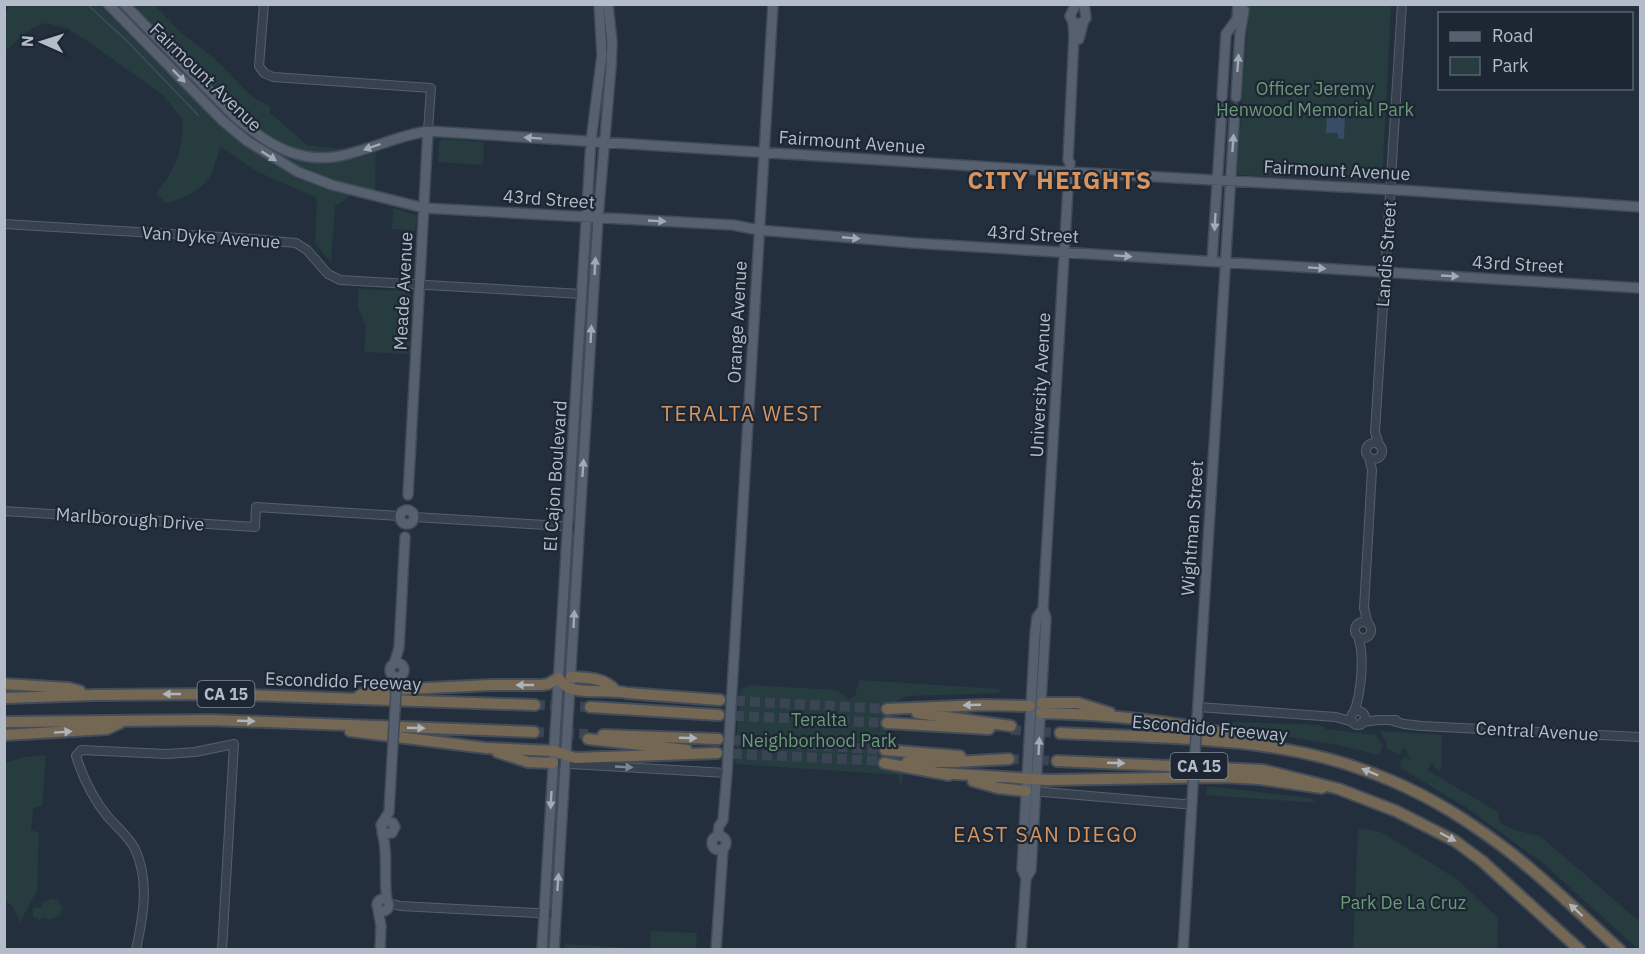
<svg xmlns="http://www.w3.org/2000/svg" width="1645" height="954" font-family="'IBM Plex Sans',sans-serif">
<style>
.green{fill:#263c3f}
.water{fill:#394c67}
.lines{fill:none;stroke-linecap:round;stroke-linejoin:round}
.stream{stroke:#394c67;stroke-width:1.5}
.highway-tunnel{stroke:#3a4453;stroke-width:10;stroke-dasharray:10 5;stroke-linecap:butt}
.minor-casing{stroke:#565f6c;stroke-width:10}
.major-casing{stroke:#414a57;stroke-width:12}
.highway-casing{stroke:#434c59;stroke-width:14}
.minor{stroke:#38414e;stroke-width:8}
.major{stroke:#56606e;stroke-width:9}
.highway{stroke:#746855;stroke-width:10}
.major-bridge-casing{stroke:#414a57;stroke-width:12;stroke-linecap:butt}
.major-bridge{stroke:#56606e;stroke-width:9}
.oneway{fill:#a1aab7}
.oneway2{fill:#aeb4bd}
.oneway3{fill:#7c8592}
.labels{text-anchor:middle;dominant-baseline:central;stroke-width:4.5;stroke-linejoin:round;paint-order:stroke}
.shield{fill:#1d2633;stroke:#878f9c;stroke-width:1.5}
.shield-label{font-size:16px;font-weight:bold;fill:#b4bcc9}
.street-label{font-size:18px;fill:#b4bcc9;stroke:#1d2633}
.park-label{font-size:18px;fill:#6b9a76;stroke:#1d2633}
.quarter-label{font-size:21px;letter-spacing:1.5px;fill:#d59563;stroke:#1d2633}
.district-label{font-size:24px;font-weight:bold;letter-spacing:1.5px;fill:#d59563;stroke:#1d2633}
</style>
<rect width="100%" height="100%" fill="#242f3e"/>
<path class="green" d="M1312 4 1328 6 1330 4 1391 5 1382 182 1237 175 1249 5Z
M9 5H100L210 115 244 146 289 174 325 189 351 196 335 206 331 263 315 243 317 198 258 172 221 147C216 156 215 169 209 178 199 192 181 200 165 203L156 193C176 170 182 151 183 120L164 96 89 42 66 28 46 23 32 28 5 51V15Z
M128 5H155C166 17 175 28 188 38 197 46 208 52 217 61 235 77 247 98 270 106V113L307 145 338 149 370 142 371 144C352 149 332 155 312 153 263 148 226 103 193 70 172 48 150 26 128 5Z
M442 139 484 142 483 165 438 162 439 143Z
M273 151C308 166 340 165 376 152L375 192C339 183 305 171 272 154Z
M393 208 417 215 415 231 392 229Z
M358 289 405 291 411 295 409 354 364 352 366 326 358 308Z
M859 680 999 689 1000 693 907 696 888 705 884 768 899 771 903 774 902 783H899V775L735 764 740 690 749 685 837 690 849 699 855 696Z
M1233 722 1320 725 1326 729 1375 735 1383 745 1379 755 1333 744 1232 727Z
M1379 731 1442 735 1441 770H1437L1432 763 1427 770 1498 812 1500 823 1514 830 1540 836 1640 922V949H1638L1544 864 1467 808 1401 768 1399 762 1405 757 1411 760 1406 749 1403 748 1400 755 1387 749V743Z
M46 755 42 806 33 808 31 830 39 833 37 890 20 923 13 907 5 900V763L25 757Z
M1207 786 1310 798 1317 803 1206 795Z
M1358 828 1381 832 1458 880 1498 918 1497 949H1353Z
M53 898 54 900 57 899 63 910 60 911 62 914 50 920 45 917 39 920 33 917V908L38 907 40 908 43 906 41 904Z
M651 931 697 933 696 949H564L565 944 650 949Z"/>
<path class="water" d="M1327 114 1345 115 1344 139 1338 138V133H1326Z"/>
<g class="lines">
<path class="stream" d="M87 4 129 43 198 115"/>
<path class="highway-tunnel" d="M720 700 887 709
M535 705 590 707
M719 715 887 723
M1011 730 1060 733
M534 732 588 734
M718 739 885 750
M717 753 885 761
M1009 759 1057 761"/>
<g class="minor-casing">
<path id="minor" d="M264 4 259 66 264 73 273 77 431 88 428 131
M4 224 238 238 296 243 307 250 328 274 340 280 582 294
M1366 451a8 8 0 1 1 16 0a8 8 0 1 1-16 0Z
M1379 445 1375 432 1402 4
M4 511 255 527 256 507 399 516
M414 517 579 527
M1355 630a8 8 0 1 1 16 0a8 8 0 1 1-16 0Z
M1368 624 1364 608 1372 470 1369 457
M1198 707 1336 717 1353 722
M1351 718a7 7 0 1 1 14 0a7 7 0 1 1-14 0Z
M1354 712C1361 694 1365 655 1358 637
M1393 721 1404 724 1422 726 1640 737
M1362 722 1378 720H1396
M553 763 727 773
M1032 791 1183 804 1192 803
M389 903 400 906 556 914
M136 950C143 917 150 881 135 849 129 837 117 827 108 817 93 799 83 778 76 756L81 750 167 754 195 752 234 744 222 950"/>
</g>
<g class="major-casing">
<path id="major" d="M108 4 223 121 247 141 298 172 332 185 424 208 733 225 759 230 913 243 1640 288
M124 4 234 116C269 146 304 168 352 153 378 146 402 135 428 131L1069 172 1415 191 1640 207
M1076 4 1070 16C1073 25 1081 26 1086 18L1084 4
M1079 39 1083 23
M1222 97 1226 34 1237 19 1238 4
M1236 97 1240 34 1244 10
M1212 261 1222 109
M408 495 428 131
M400 517a7 7 0 1 1 14 0a7 7 0 1 1-14 0Z
M390 670a7 7 0 1 1 14 0a7 7 0 1 1-14 0Z
M394 664 399 648 405 537
M1197 720 1235 109
M382 823 387 821 393 823 395 827 392 833 384 834 381 825 389 812 393 742
M382 832C389 854 383 877 387 900
M712 843a7 7 0 1 1 14 0a7 7 0 1 1-14 0Z
M718 836 719 826 723 820 727 773 773 4
M1026 878 1031 870 1046 618 1043 609 1069 172 1070 163 1068 160 1074 36 1073 21
M377 905a6 6 0 1 1 12 0a6 6 0 1 1-12 0Z
M378 909 381 926 380 950
M542 950 591 141 602 55 599 4
M554 950 598 218 611 67 612 42 608 4
M716 950 723 849
M1021 950 1026 878 1022 869 1035 634 1037 617 1043 609
M1183 950 1193 785"/>
</g>
<g class="highway-casing">
<path id="highway" d="M571 677C586 678 604 677 615 690
M4 684 69 688 80 691
M359 696 367 691 490 685H541L548 684 558 678C561 681 565 686 569 688 584 694 611 689 627 693L720 700
M4 698 95 695 216 694 535 705
M1042 703H1078L1110 713
M590 707 719 715
M887 709 984 705 1030 706
M917 713 1011 726
M1041 713C1105 714 1182 721 1243 738
M4 722 211 720 534 732
M887 723 989 729
M350 731 486 748 554 751 575 758 717 753
M1060 733C1155 738 1271 736 1361 769 1402 783 1442 804 1478 829 1529 863 1574 908 1620 950
M4 735 107 729 120 723
M603 735 718 739
M588 739 687 750
M885 750 960 756
M497 752 528 762 553 763
M1057 761 1263 770 1339 789 1396 811 1455 841 1482 861 1580 950
M907 762H954L1009 759
M884 763 949 775
M942 773 1048 780 1224 777 1260 779 1322 788
M973 781 998 788 1026 791"/>
</g>
<use href="#minor" class="minor"/>
<use href="#major" class="major"/>
<use href="#highway" class="highway"/>
<g class="major-bridge-casing">
<path id="major-bridge" d="M393 683 396 693 398 682
M393 742 396 693
M1193 785 1197 720"/>
</g>
<use href="#major-bridge" class="major-bridge"/>
</g>
<defs><path id="oneway-solid" d="M-6-.8H1V-3.2L6.5 0L1 3.2V.8H-6Z" transform="scale(1.5)"/></defs>
<g class="oneway">
<use href="#oneway-solid" transform="translate(1238 63) rotate(-86)"/>
<use href="#oneway-solid" transform="translate(179 76) rotate(45)"/>
<use href="#oneway-solid" transform="translate(533 138) rotate(-176)"/>
<use href="#oneway-solid" transform="translate(1233 143) rotate(-86)"/>
<use href="#oneway-solid" transform="translate(372 147) rotate(161)"/>
<use href="#oneway-solid" transform="translate(269 156) rotate(32)"/>
<use href="#oneway-solid" transform="translate(657 221) rotate(3)"/>
<use href="#oneway-solid" transform="translate(1215 222) rotate(93)"/>
<use href="#oneway-solid" transform="translate(851 238) rotate(5)"/>
<use href="#oneway-solid" transform="translate(1123 256) rotate(4)"/>
<use href="#oneway-solid" transform="translate(595 266) rotate(-87)"/>
<use href="#oneway-solid" transform="translate(1317 268) rotate(4)"/>
<use href="#oneway-solid" transform="translate(1450 276) rotate(3)"/>
<use href="#oneway-solid" transform="translate(591 334) rotate(-87)"/>
<use href="#oneway-solid" transform="translate(583 468) rotate(-86)"/>
<use href="#oneway-solid" transform="translate(574 619) rotate(-87)"/>
<use href="#oneway-solid" transform="translate(1039 746) rotate(-87)"/>
<use href="#oneway-solid" transform="translate(551 800) rotate(93)"/>
<use href="#oneway-solid" transform="translate(558 882) rotate(-86)"/>
</g>
<g class="oneway2">
<use href="#oneway-solid" transform="translate(525 685) rotate(180)"/>
<use href="#oneway-solid" transform="translate(172 694) rotate(180)"/>
<use href="#oneway-solid" transform="translate(972 705) rotate(178)"/>
<use href="#oneway-solid" transform="translate(246 721) rotate(2)"/>
<use href="#oneway-solid" transform="translate(416 728) rotate(2)"/>
<use href="#oneway-solid" transform="translate(63 732) rotate(-4)"/>
<use href="#oneway-solid" transform="translate(688 738) rotate(2)"/>
<use href="#oneway-solid" transform="translate(1116 763) rotate(2)"/>
<use href="#oneway-solid" transform="translate(1370 772) rotate(-158)"/>
<use href="#oneway-solid" transform="translate(1448 837) rotate(28)"/>
<use href="#oneway-solid" transform="translate(1576 910) rotate(-138)"/>
</g>
<use class="oneway3" href="#oneway-solid" transform="translate(624 767) rotate(3)"/>
<g class="labels">
<g class="shield">
<rect x="197.5" y="681" width="57" height="26" rx="4.5"/>
<rect x="1170.5" y="753" width="57" height="26" rx="4.5"/>
</g>
<g class="shield-label">
<text x="226" y="694">CA 15</text>
<text x="1199" y="766">CA 15</text>
</g>
<g class="street-label">
<text transform="translate(206 77) rotate(44)">Fairmount Avenue</text>
<text transform="translate(852 142) rotate(4)">Fairmount Avenue</text>
<text transform="translate(1337 170) rotate(3)">Fairmount Avenue</text>
<text transform="translate(549 199) rotate(4)">43rd Street</text>
<text transform="translate(1033 234) rotate(3)">43rd Street</text>
<text transform="translate(211 237) rotate(4)">Van Dyke Avenue</text>
<text transform="translate(1386 254) rotate(-86)">Landis Street</text>
<text transform="translate(1518 264) rotate(3)">43rd Street</text>
<text transform="translate(403 291) rotate(-87)">Meade Avenue</text>
<text transform="translate(737 322) rotate(-87)">Orange Avenue</text>
<text transform="translate(1040 385) rotate(-87)">University Avenue</text>
<text transform="translate(555 476) rotate(-86)">El Cajon Boulevard</text>
<text transform="translate(130 519) rotate(4)">Marlborough Drive</text>
<text transform="translate(1192 528) rotate(-86)">Wightman Street</text>
<text transform="translate(343 681) rotate(2)">Escondido Freeway</text>
<text transform="translate(1210 728) rotate(5)">Escondido Freeway</text>
<text transform="translate(1537 731) rotate(3)">Central Avenue</text>
</g>
<g class="park-label">
<text x="1315" y="88">Officer Jeremy<tspan x="1315" dy="21">Henwood Memorial Park</tspan></text>
<text x="819" y="719">Teralta<tspan x="819" dy="21">Neighborhood Park</tspan></text>
<text x="1403" y="902">Park De La Cruz</text>
</g>
<g class="quarter-label">
<text x="742" y="413">TERALTA WEST</text>
<text x="1046" y="834">EAST SAN DIEGO</text>
</g>
<g class="district-label">
<text x="1060" y="180">CITY HEIGHTS</text>
</g>
</g>
<rect width="1645" height="954" fill="none" stroke="#b4bcc9" stroke-width="12"/>
<rect x="1438" y="12" width="195" height="78" fill="#1d2633" stroke="#59626f" stroke-width="1.5"/>
<rect x="1450" y="32" width="30" height="9" fill="#56606e" stroke="#59626f" stroke-width="1.5"/>
<text x="1492" y="42" font-size="18" fill="#b4bcc9">Road</text>
<rect x="1450" y="57" width="30" height="18" fill="#263c3f" stroke="#59626f" stroke-width="1.5"/>
<text x="1492" y="72" font-size="18" fill="#b4bcc9">Park</text>
<g transform="translate(42 42) rotate(273)" stroke="#1d2633" stroke-width="4.5" paint-order="stroke">
<path d="M0-4.5L10 22L0 15L-10 22Z" fill="#b4bcc9"/>
<text y="-9" font-size="16" font-weight="bold" text-anchor="middle" fill="#b4bcc9">N</text>
</g>
</svg>
